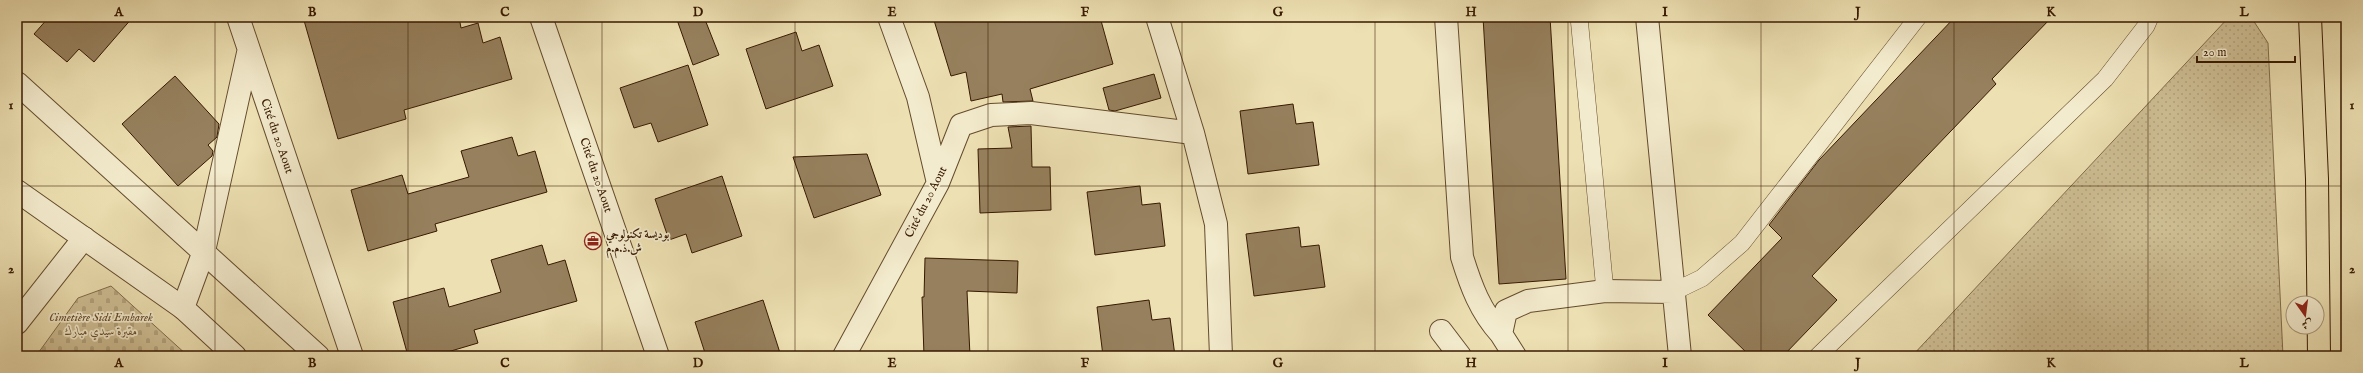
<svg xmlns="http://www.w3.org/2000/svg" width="2363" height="373" font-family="'IM FELL English',Amiri,serif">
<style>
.grass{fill:url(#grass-dots);stroke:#826c4a}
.cemetery{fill:url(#cemetery-stones);stroke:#826c4a}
.building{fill:#96805d;stroke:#371901}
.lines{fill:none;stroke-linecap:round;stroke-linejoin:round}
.service-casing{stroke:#644b2d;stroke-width:18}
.minor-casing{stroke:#644b2d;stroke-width:24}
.tertiary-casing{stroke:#644b2d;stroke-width:24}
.primary-casing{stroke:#371901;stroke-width:24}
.service{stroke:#f3ebcd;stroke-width:17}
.minor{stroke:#f3ebcd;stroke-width:22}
.tertiary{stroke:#f3ebcd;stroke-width:22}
.primary{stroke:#ede0b2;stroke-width:22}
.grid{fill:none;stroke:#371901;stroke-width:1;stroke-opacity:0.55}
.labels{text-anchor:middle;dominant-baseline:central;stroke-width:3.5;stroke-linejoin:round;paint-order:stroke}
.street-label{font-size:12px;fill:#371901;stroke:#f3ebcd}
.poi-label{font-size:12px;font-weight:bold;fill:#371901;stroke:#f3ebcd;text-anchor:start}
.park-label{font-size:12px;font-style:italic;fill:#644b2d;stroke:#f3ebcd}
.neatline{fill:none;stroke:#371901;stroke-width:1.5}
.grid-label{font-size:13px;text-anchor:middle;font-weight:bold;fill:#371901}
</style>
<defs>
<pattern id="grass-dots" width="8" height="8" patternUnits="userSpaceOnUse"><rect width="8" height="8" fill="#cebe94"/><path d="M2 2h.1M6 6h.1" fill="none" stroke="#b2a37e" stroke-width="1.8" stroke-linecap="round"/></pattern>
<pattern id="cemetery-stones" width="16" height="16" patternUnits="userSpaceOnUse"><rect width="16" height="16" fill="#cebe94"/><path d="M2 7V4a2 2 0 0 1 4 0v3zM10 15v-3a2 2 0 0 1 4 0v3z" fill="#b2a37e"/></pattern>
</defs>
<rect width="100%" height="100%" fill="#ede0b2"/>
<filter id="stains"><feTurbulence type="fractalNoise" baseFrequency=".005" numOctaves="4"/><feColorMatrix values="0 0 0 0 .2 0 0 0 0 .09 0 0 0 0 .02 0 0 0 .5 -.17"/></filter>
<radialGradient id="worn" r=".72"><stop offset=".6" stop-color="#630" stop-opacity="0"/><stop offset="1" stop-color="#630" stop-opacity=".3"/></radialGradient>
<path class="grass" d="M2229 17H2251L2268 43 2283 356H1912Z"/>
<path class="cemetery" d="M111 286 188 356H36L78 298Z"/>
<path class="building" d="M49 17H133L94 62 79 49 67 62 34 34Z
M303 17H459L461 28 478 23 483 43 500 37 512 79 404 110 406 119 338 139Z
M676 17H704L719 55 693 65Z
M933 17H1100L1113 64 1030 89 1033 101 1003 102 1002 94 971 101 966 72 951 76Z
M1483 17H1550L1566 279 1499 284Z
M1955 17H2052L1992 79 1996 84 1812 276 1837 300 1783 356H1750L1708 315 1782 238 1769 225 1819 160Z
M796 32 802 51 819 45 833 86 766 109 746 49Z
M688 65 708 125 658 142 651 123 634 128 620 88Z
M1154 74 1161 98 1115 111 1109 110 1103 88Z
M175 76 219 124 217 137 208 145 213 151 212 156 178 186 122 124Z
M1293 104 1296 124 1313 122 1319 165 1248 174 1240 111Z
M1031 126 1032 167H1050L1051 210 980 213 978 149 1012 148 1008 127Z
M512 137 518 156 535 151 547 192 435 224 437 231 368 251 351 190 402 175 408 194 469 177 461 151Z
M867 154 881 195 814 218 793 157Z
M722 176 742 236 692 253 686 234 669 240 655 199Z
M1140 186 1142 205 1160 203 1165 246 1095 255 1087 192Z
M1299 227 1301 247 1319 245 1325 287 1254 296 1246 234Z
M542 245 548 265 565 260 577 301 474 330 478 343 434 356H408L393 302 444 288 449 307 501 292 491 260Z
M925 258 1018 261 1017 293 967 291 970 356H924L922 297H924Z
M763 300 781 356H706L695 322Z
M1149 300 1152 320 1170 318 1175 356H1103L1097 307Z"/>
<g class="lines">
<g class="service-casing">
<path id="service" d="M1579 17 1605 291
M1673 292 1702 278 1742 243 1918 17
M1818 356 2105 79 2146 26 2150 17"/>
</g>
<g class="minor-casing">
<path id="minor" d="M238 17 352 356
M541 17 658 356
M889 17 918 97 938 183
M1157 17 1193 133 1216 224 1221 356
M1446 17 1462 257C1471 286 1480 311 1501 334
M1647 17 1680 356
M17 83 318 356
M183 308 204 251 248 53
M17 323 84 238
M1441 331 1460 356
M844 356 938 183 961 125 991 115 1031 113 1193 133
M1515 356 1501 334 1506 311 1528 301 1605 291 1673 292"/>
</g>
<g class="tertiary-casing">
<path id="tertiary" d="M17 191 183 308 235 356"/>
</g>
<g class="primary-casing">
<path id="primary" d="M2310 17 2317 179 2319 356"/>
</g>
<use href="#service" class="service"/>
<use href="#minor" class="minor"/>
<use href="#tertiary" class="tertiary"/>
<use href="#primary" class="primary"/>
</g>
<path class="grid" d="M215 17V356M408 17V356M602 17V356M795 17V356M988 17V356M1182 17V356M1375 17V356M1568 17V356M1761 17V356M1954 17V356M2148 17V356M17 186H2346"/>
<defs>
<g id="office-ring" transform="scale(0.9)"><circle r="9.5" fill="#f3ebcd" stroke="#8f2418" stroke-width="1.5"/><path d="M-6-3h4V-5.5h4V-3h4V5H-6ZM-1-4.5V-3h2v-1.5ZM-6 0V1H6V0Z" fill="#8f2418"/></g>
</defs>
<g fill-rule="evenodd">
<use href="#office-ring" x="593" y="241"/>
</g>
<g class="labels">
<g class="street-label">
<text transform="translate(277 136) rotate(71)">Cité du 20 Aout</text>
<text transform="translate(596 175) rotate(71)">Cité du 20 Aout</text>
<text transform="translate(926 202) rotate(-63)">Cité du 20 Aout</text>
</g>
<g class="poi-label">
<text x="606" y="234">بوديسة تكنولوجي<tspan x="606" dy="14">ش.ذ.م.م</tspan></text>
</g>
<g class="park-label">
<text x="101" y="317">Cimetière Sidi Embarek<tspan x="101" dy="14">مقبرة سيدي مبارك</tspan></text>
</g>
</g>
<rect width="2363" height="373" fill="none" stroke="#ede0b2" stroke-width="44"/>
<g transform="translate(2305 315) rotate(166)"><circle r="19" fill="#f3ebcd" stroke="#a8977b"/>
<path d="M0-3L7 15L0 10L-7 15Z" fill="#8f2418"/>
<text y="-6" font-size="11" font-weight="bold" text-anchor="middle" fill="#371901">ش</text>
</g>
<path d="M2197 56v6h98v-6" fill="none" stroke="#371901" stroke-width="2"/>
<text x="2203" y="56" font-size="12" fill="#371901" stroke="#f3ebcd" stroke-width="3" paint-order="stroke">20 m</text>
<rect x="22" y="22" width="2319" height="329" class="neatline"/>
<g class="grid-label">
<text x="119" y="16">A</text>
<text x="312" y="16">B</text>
<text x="505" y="16">C</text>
<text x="698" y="16">D</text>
<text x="892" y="16">E</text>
<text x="1085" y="16">F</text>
<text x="1278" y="16">G</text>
<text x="1471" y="16">H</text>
<text x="1665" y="16">I</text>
<text x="1858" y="16">J</text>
<text x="2051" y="16">K</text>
<text x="2244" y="16">L</text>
<text x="11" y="109">1</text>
<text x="2352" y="109">1</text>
<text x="11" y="273">2</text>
<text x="2352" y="273">2</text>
<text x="119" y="367">A</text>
<text x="312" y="367">B</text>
<text x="505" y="367">C</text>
<text x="698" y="367">D</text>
<text x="892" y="367">E</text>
<text x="1085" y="367">F</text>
<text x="1278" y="367">G</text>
<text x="1471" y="367">H</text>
<text x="1665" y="367">I</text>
<text x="1858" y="367">J</text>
<text x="2051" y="367">K</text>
<text x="2244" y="367">L</text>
</g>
<rect width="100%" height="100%" filter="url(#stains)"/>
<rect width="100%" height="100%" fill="url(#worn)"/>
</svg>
